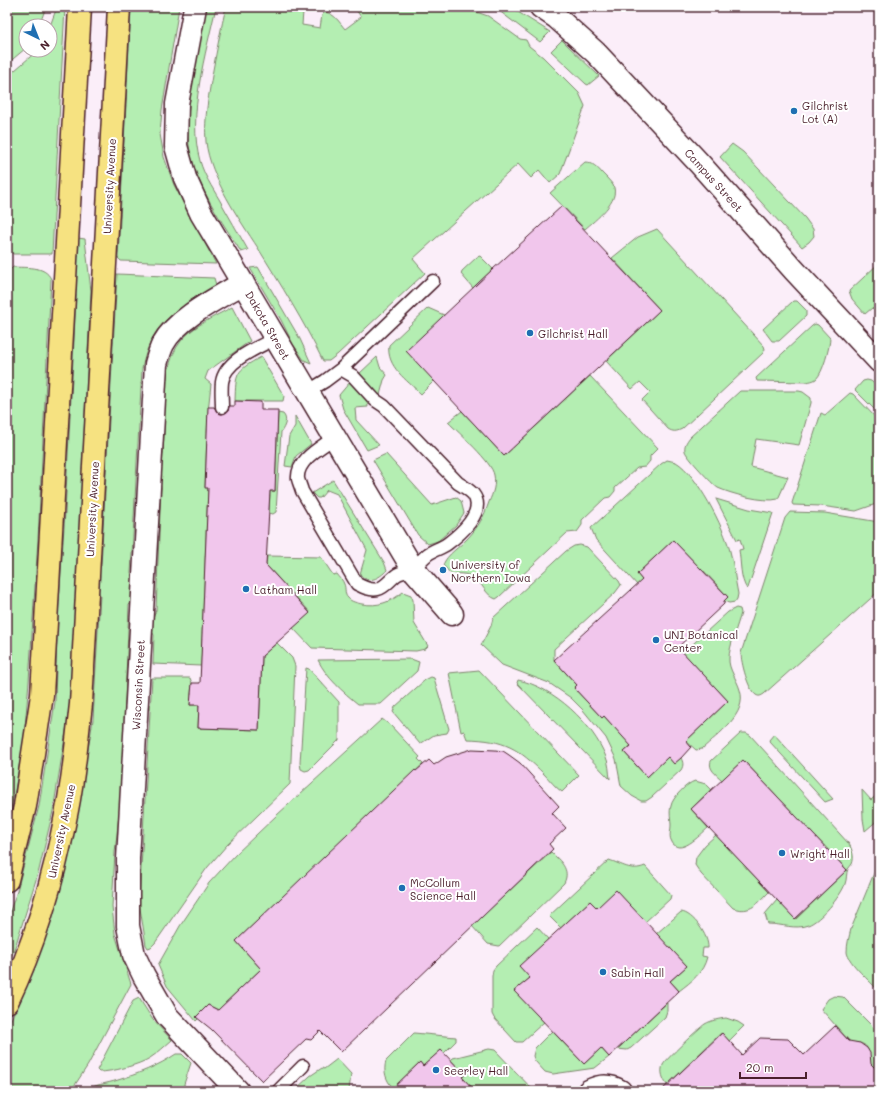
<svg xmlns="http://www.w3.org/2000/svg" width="886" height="1098" font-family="Mali,sans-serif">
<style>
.built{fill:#fbeef9;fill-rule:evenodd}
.green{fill:#b4eeb2;stroke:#7f866e}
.building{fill:#f1c6ec;stroke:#4a1f2b}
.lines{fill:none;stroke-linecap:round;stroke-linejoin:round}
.lane-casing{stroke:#4a1f2b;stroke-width:15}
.street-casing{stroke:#4a1f2b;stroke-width:25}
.primary-casing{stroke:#4a1f2b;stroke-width:25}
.lane{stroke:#fff;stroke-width:12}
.street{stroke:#fff;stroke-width:22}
.primary{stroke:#f6e281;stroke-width:22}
.poi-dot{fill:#1f6fb2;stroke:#fff;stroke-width:1.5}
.labels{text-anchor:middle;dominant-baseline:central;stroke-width:4;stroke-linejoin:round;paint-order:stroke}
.poi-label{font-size:11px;fill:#4a1f2b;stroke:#fff;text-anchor:start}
.street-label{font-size:11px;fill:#4a1f2b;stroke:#fff}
</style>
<rect width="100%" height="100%" fill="#fff"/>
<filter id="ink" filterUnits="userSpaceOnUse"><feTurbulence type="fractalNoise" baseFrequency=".025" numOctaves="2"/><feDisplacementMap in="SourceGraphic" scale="8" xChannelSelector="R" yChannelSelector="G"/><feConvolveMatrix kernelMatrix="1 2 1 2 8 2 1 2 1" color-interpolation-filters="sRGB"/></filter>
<g filter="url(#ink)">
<path class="built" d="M7 7H879V1091H7ZM26 26H50V50H26Z"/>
<path class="green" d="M7 7H46L39 26H26V48L7 64Z
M57 7H65L52 254H13L7 248V77L38 50H50V26Z
M131 7H179L162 110 160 134 164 157 174 185 216 264 121 261 118 258Z
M206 7H216C206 53 187 115 200 161 204 175 212 187 219 199 229 216 238 233 248 250L241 252C225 226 206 200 196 172 181 135 190 96 197 58 200 41 202 24 206 7Z
M226 7H291L294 9 303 12 302 25 320 28 322 15 325 12C335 14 339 22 345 29L361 17 354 7H462L488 16 520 39 526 40 529 46 543 57 579 93 585 106 560 174 550 183 539 170 531 178 518 164 413 259 425 273 338 354 329 361H323C304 322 281 285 258 248 239 219 210 177 206 142 204 117 209 94 213 70 217 49 221 28 226 7Z
M494 7H510L550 32 540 42Z
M562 40 599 76 588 85 586 84 551 51Z
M732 144 743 152 805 218 813 229 814 236 809 242 802 247 720 157Z
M585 162C592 162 598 168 602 173 606 177 610 181 613 185 621 201 595 220 585 229L550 193Z
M657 229 764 346 765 349 763 353 682 429C676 432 673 432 668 429L642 400 650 392 640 382 632 389 606 361 660 310 612 258 638 237Z
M78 238 85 239 91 291 71 700 53 811 39 870 16 944 7 967V919L17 891 39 806 55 702 57 632 65 512 74 340Z
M480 256 493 269 473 288 461 274 462 271 477 257Z
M879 263V315L872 308 865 314 852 299 849 291Z
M13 267C25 268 45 265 51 279L38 539 29 681 24 738 15 790 7 826V273Z
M258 267 300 339 311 363 304 360 293 344 281 320 250 268Z
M117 274 214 278 216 285C178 310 151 320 142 369L131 573 137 580 138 595 129 605 121 797 115 852 112 907 115 934 131 984 88 1065 71 1091H7V1029L42 947 67 863 65 857 71 849 93 720 100 595 94 584 99 567 101 566Z
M793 301H797L806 310V316L779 341H772L763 329Z
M232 307 250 341 208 371 205 379 211 384 208 412 205 487 208 488 201 666 153 664 154 635 150 628 156 610 161 487 159 482C170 442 155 373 181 341 194 325 214 317 232 307Z
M428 308 444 315 434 381 421 394C407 380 386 367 389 345Z
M815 324 818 325 830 338C830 346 823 373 816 379 813 381 810 381 807 382L757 381 756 378 812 326Z
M261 357 284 396 283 401H235C236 373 235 371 261 357Z
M377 357 380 367 387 375 384 380 380 395H377L359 374Z
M590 376 658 448 650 456V461L645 467 637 468 615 488V491L610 497 605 498 582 520V525L577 532 567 533 499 597 496 599C486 596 482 582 473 577 467 573 457 574 450 573L443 565C447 554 460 547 468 538 478 527 484 517 489 502 493 493 496 485 494 475 492 462 459 433 448 422L462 411 504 456Z
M867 380 871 381 879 388V414L855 390 863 381Z
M350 382 352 383 367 400 368 407 355 408 356 420 379 445 367 450 343 409 339 395Z
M740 391H799L803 392 811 398V403L799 445 756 439 751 467 788 477 778 499C765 503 731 494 718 488 713 485 686 456 685 451 684 446 686 442 690 437Z
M850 393 853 394 879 421V442L876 445 879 448V503L856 511 821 506 793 505 792 503 821 413 825 415Z
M278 413 283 414C288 419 285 426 281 432L276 512 273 514 269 513 270 491H275Z
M295 416 311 444 296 456 292 467 285 466 289 436 295 426Z
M386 454 432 505 456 497 461 501 464 513 456 525 438 541 428 544 418 535 373 460Z
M667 460C670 461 673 461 676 462 697 474 724 528 730 551 734 565 735 580 738 594L737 599 735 602 729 603 724 601 728 597 704 571 677 595 698 566 673 540 637 574 662 600 660 610 596 540 591 528 661 464Z
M333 480 384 562 387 570C380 578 367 585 360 574L367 550 337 494 327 490 320 498H317L312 493Z
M716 499 749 509 773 513 748 588 747 589C740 579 741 562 739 550L743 549 740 539 737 540Z
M790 512 825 513 879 522V591L764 694C761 696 759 697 756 695 748 690 741 662 741 653L785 518Z
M580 545 587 547 619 581 621 585 615 593 554 649V660L577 685 574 688 602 718 604 716 631 745 624 752 647 777 668 757 674 763 681 758C683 762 684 765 681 770L652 797 646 801H641L632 796 621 786 616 759 606 738 583 710 571 698 549 683 502 665 481 645 491 626 493 618 566 551 574 546Z
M267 556 321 557 333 575 337 574C339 577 343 580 344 584 346 588 344 595 348 598 351 602 358 603 362 604 378 607 391 602 403 592L411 595 413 600 414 623 428 646 425 649 416 651 312 648 293 628 310 612 266 565Z
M736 608 740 609 741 613C738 624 729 647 729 658 728 669 737 679 740 690 748 714 718 734 702 749L696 750 686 741 728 701 683 653 728 612Z
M277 643 292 658 295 666 290 784 227 845 207 868 155 943 151 947 148 948 146 945 139 902 152 678H190L192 683 190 705H199L198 728 259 730 262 656Z
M411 659 419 662 417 671 381 704H358C343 692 326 677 318 660Z
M306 668 309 669 339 702V740L309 770 305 771 301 769 300 763Z
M479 670 579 775 562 792C555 787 550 780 544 774 518 748 505 740 467 739L464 731 461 732 449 673Z
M431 677 434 678 449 729 447 733 434 735 420 744 393 712 395 707 425 680Z
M518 680C554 687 593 724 606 757 609 764 609 771 610 779L517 683Z
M382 719 390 725 420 757 418 759 423 764 236 941 261 969 218 1010 208 1005 196 1017 198 1019 196 1021 167 986 158 965 180 926 209 883 236 854 277 815Z
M741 733H746L750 735 849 844C852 849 855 857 852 864 851 866 849 867 848 869 846 873 847 879 845 884 841 896 820 921 808 925 795 930 782 924 768 924L765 914 777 900 796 919 847 870 743 760 722 780C716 774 708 769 711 761Z
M774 734 833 799 825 802 770 742 769 740Z
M695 781 706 784 711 789 691 809 708 828C701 834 678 859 671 840 669 836 671 830 671 825 671 819 669 812 671 806 672 798 687 783 695 781Z
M862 790 871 800 879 793V819L865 831 863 819Z
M716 835 769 892C758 903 751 914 733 908L701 874 695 865 696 857 705 845Z
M551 852C560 861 571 869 564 883L499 946 488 944 472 926Z
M609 860C622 864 631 872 645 866L671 895 670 899 645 922 597 908 590 901 561 928 549 916Z
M879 861V991C871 982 848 963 847 952 847 944 849 937 851 929Z
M681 912C693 913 709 936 708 948H703L702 956 707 957C703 973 692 981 679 991L670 981 687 966 656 934Z
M537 927 548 939 530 978 515 991 544 1022 522 1042H516L494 1018 492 1014V976L493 970 496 966Z
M834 996 843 997 879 1033V1072L870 1063C870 1049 867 1041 851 1043L821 1009 828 999Z
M139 998 153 1020 172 1040C165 1046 158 1053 150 1058 139 1065 112 1072 99 1072L97 1070 133 1001Z
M667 1003V1011L665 1017 631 1048 627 1050 617 1049Z
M726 1018 738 1022 744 1026 729 1041 721 1033 667 1085C663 1079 660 1072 663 1065 665 1060 699 1028 705 1024 712 1020 719 1019 726 1018Z
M552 1031 584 1064 601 1048 609 1057 595 1068 553 1074 545 1072 535 1061 533 1056 535 1048Z
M414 1033 456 1037V1041L444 1053 441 1050 423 1066 420 1062 393 1088C386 1080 383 1072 386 1061Z
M489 1049 495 1050 534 1091H475L462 1077 464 1074 451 1060 453 1058Z
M176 1054H182L191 1063 184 1084 185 1091H85C95 1084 106 1084 118 1080 138 1074 158 1066 176 1054Z
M337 1059 351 1074 349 1091H294L310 1076 322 1068 324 1069Z"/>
<path class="building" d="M562 206 660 310 504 456 406 351 493 269Z
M235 401 261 402V410H278L275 491H270L266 565 310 613 262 656 259 730 198 728 199 705H190L192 683H200L208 488H205L208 407H214L218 413 222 414 228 411 229 406H235Z
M673 540 728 597 724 601V604L678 647 728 701 686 741 691 747 681 758 674 764 668 757 647 777 624 752 631 746 604 716 602 718 574 688 577 685 554 660 642 580 637 574Z
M472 749 495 750 503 751 509 755 520 763 559 806 552 813 566 828 549 844 553 849 341 1052 320 1031 311 1040 306 1039 262 1081 211 1029 196 1017 208 1005 218 1010 261 969 236 941 415 770 416 771 429 760 434 765 446 757Z
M743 760 847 870 795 919 691 809Z
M616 890 687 966 670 981 679 991 609 1057 601 1048 584 1064 514 991 530 978 519 966 590 901 597 908Z
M835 1026 849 1041 860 1043 867 1048 870 1053 871 1064 879 1072V1091H661L722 1033 742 1055 760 1038 788 1039 804 1055Z
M441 1050 465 1075 462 1077 475 1091H390L420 1062 423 1066Z"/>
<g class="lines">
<g class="lane-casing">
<path id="lane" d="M307 392 325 381 341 369 433 281
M222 407C222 399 221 390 222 382 225 360 259 347 276 338
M335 437C322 447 296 460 298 479 299 483 301 487 302 491L357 584C363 587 371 591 378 589 386 587 391 578 398 574 403 572 410 571 415 567 419 563 423 558 428 554 434 550 441 548 447 544 459 535 487 512 473 494 469 490 463 486 458 483L384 406 375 400 353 376 341 369
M278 1091 303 1066"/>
</g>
<g class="street-casing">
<path id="street" d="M195 7 177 104 176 146 185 178 201 213 413 569 452 614
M541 7 556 17 596 53 699 163 794 270 879 361
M238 1091 167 1016 144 976 134 955 128 926V859L156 364C158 357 160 350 163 344 177 318 218 298 243 283
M589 1091C600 1085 610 1085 620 1091"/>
</g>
<g class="primary-casing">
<path id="primary" d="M7 880 25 806 42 695 80 7
M7 1002C35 944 55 873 67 810 74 775 77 739 81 704L119 7"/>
</g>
<use href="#lane" class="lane"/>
<use href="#street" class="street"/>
<use href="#primary" class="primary"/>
</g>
</g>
<g class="poi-dot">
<circle cx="794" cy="111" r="4"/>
<circle cx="530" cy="333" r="4"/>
<circle cx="443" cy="570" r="4"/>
<circle cx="246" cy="589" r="4"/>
<circle cx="656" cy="640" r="4"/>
<circle cx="782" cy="853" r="4"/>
<circle cx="402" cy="888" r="4"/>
<circle cx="603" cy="972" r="4"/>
<circle cx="436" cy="1070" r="4"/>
</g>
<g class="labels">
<g class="poi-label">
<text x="802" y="105">Gilchrist<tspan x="802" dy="13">Lot (A)</tspan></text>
<text x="538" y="333">Gilchrist Hall</text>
<text x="451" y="564">University of<tspan x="451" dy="13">Northern Iowa</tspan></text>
<text x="254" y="589">Latham Hall</text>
<text x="664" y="634">UNI Botanical<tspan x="664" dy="13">Center</tspan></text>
<text x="790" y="853">Wright Hall</text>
<text x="410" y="882">McCollum<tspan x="410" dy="13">Science Hall</tspan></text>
<text x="611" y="972">Sabin Hall</text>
<text x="444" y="1070">Seerley Hall</text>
</g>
<g class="street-label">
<text transform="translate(714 180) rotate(48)">Campus Street</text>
<text transform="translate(109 186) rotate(-87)">University Avenue</text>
<text transform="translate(268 325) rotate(60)">Dakota Street</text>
<text transform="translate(92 509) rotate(-87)">University Avenue</text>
<text transform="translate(138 685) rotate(-87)">Wisconsin Street</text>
<text transform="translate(61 831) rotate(-78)">University Avenue</text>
</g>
</g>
<rect width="886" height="1098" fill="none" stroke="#fff" stroke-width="24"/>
<rect x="12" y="12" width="862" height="1074" fill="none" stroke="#4a1f2b" stroke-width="1.5" filter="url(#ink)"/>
<g transform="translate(38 38) rotate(137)"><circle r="19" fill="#ffffff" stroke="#b7a5aa"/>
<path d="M0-3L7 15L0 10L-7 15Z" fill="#1f6fb2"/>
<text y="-6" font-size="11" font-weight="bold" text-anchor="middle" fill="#4a1f2b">N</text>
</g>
<path d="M740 1072v6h66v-6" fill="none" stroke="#4a1f2b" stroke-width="2"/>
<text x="746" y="1072" font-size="12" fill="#4a1f2b" stroke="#ffffff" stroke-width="3" paint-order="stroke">20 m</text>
</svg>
